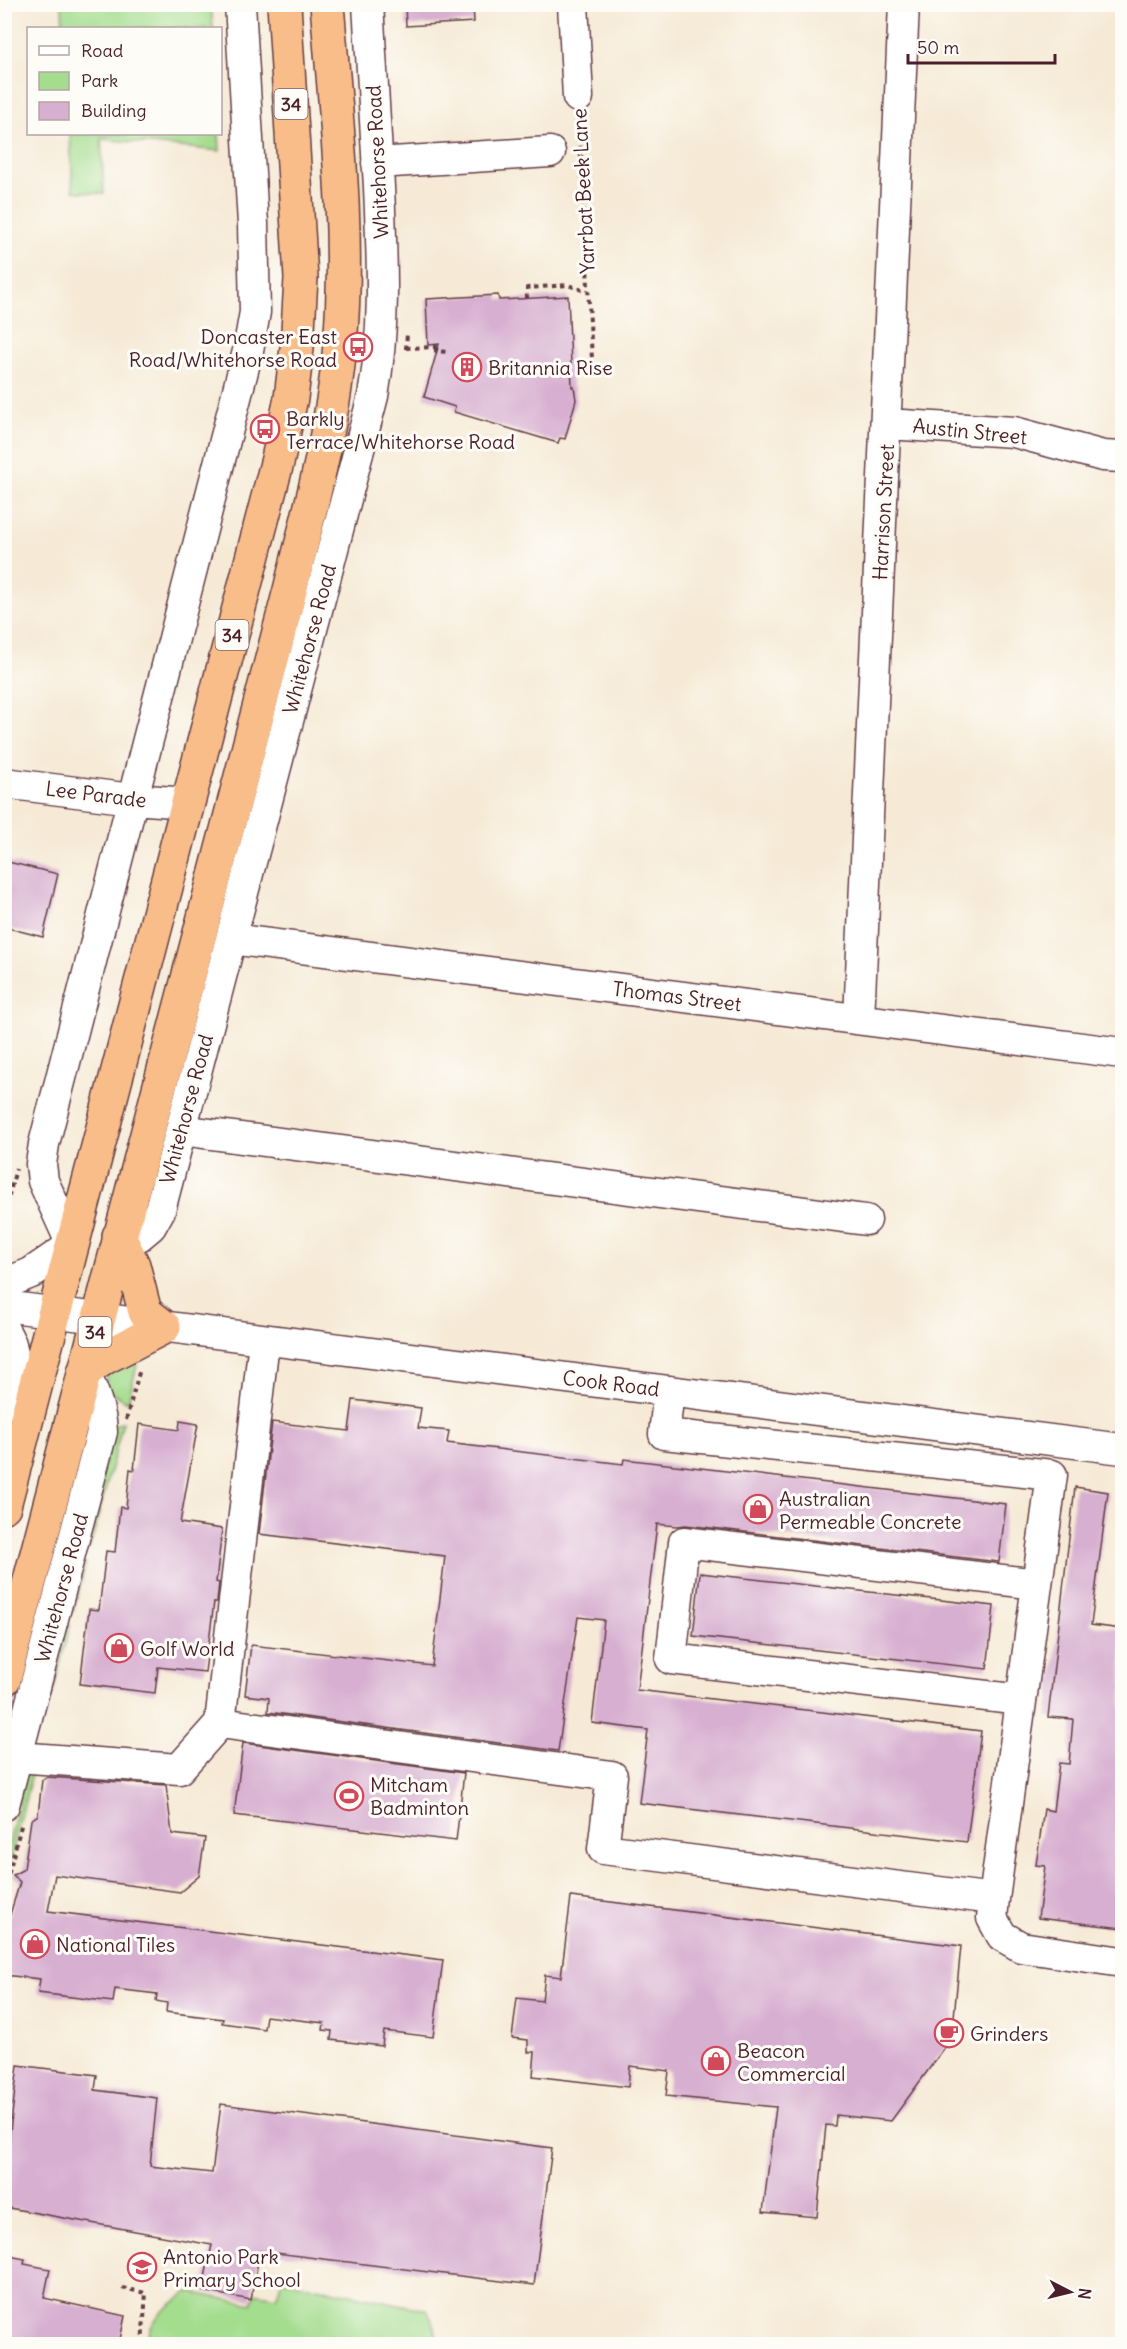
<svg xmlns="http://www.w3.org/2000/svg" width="1127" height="2349" font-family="Delius,sans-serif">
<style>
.green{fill:#a5dd8f;stroke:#787e5d;stroke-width:1.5}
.building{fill:#d7afd0}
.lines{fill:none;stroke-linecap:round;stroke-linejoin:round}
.minor-casing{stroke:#643d45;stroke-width:33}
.highway-casing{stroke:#643d45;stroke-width:36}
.path{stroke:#643d45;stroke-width:4;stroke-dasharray:4.5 4.5;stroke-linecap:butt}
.minor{stroke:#fff;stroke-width:30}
.highway{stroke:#f8bd89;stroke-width:33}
.labels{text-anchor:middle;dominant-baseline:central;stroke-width:6;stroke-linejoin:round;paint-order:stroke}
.shield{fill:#fdfcf7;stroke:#806168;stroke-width:1.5}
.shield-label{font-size:18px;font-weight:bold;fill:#4a1f2b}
.street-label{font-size:20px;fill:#4a1f2b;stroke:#fdfcf7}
.poi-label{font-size:20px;fill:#4a1f2b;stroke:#fdfcf7;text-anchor:start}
</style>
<rect width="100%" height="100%" fill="#fdfcf7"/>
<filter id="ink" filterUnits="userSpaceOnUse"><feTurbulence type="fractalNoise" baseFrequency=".0167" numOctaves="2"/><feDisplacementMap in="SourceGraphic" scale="12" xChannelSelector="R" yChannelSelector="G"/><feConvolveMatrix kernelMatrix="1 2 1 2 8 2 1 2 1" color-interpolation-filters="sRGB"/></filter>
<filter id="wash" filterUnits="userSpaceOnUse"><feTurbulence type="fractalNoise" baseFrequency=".008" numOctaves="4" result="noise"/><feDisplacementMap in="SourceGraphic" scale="24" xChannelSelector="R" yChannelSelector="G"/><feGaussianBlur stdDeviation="1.35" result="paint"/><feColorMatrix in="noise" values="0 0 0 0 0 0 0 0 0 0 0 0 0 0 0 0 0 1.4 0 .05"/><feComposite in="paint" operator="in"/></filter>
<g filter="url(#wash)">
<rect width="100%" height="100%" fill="#f6ead6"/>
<path class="green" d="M62 5H211L213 28H63Z
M70 134H219L220 151 101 139 104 194 73 191Z
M119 1360 137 1365 128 1402 107 1390C103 1376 110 1369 119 1360Z
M123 1422 90 1548 84 1547 113 1426Z
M81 1563 86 1564 73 1611 70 1607Z
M70 1625 51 1699 47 1694 65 1626Z
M33 1768 5 1883V1859L26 1774Z
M283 2280 427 2310 435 2328 438 2344H147C149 2317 168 2307 188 2292L252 2304 255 2293 276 2297Z"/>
<g id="blocks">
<path class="building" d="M405 4H473L474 22 406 26Z
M498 295 499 300 568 296 572 387H574L576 400 565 439 560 438 558 443 454 412 455 407 424 397 439 344 428 345 426 299Z
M4 861 58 874 43 937 4 927Z
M353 1400 421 1408 418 1428 449 1431 447 1443 623 1464 624 1459 1006 1504 999 1562 686 1525 677 1526 657 1524 637 1690 981 1731 967 1842 639 1803 648 1730 592 1723 604 1620 578 1617 558 1751 268 1712 269 1698 245 1695 251 1645 432 1666 445 1556 259 1534 272 1422 349 1431Z
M180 1421 198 1424 180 1523 222 1529 216 1582 219 1583 217 1602H214L205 1672 158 1667 155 1693 80 1684 89 1609 99 1610 106 1551 115 1552 120 1507 126 1508 130 1469 134 1470 139 1424 179 1430Z
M1075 1487 1108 1492 1091 1625 1122 1629V1928L1038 1918 1045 1866 1036 1865 1044 1809 1053 1811 1059 1763 1069 1764 1073 1719 1048 1717Z
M700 1573 994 1606 987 1669 693 1636Z
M243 1743 464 1773 456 1841 234 1815Z
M47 1777 166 1785 172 1834 205 1838 199 1876 180 1892 55 1875 48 1911 443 1960 433 2037 384 2031 382 2046 331 2040 332 2031 323 2030 324 2023 266 2016 264 2029 222 2023 223 2019 166 2012 167 2003 156 2001 157 1994 115 1989 113 2002 38 1993 40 1979 4 1975V1934L20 1882 13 1875 24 1869 31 1820 38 1815 42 1780Z
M571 1897 961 1946 953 2027 959 2028 891 2121 836 2115 835 2126 826 2125 817 2217 763 2212 776 2107 666 2096 669 2071 630 2066 628 2087 533 2076 535 2052H528V2040L512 2038 517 1998 542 2001 545 1975 561 1977Z
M18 2065 97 2075 95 2090 157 2098 150 2166 212 2173 221 2104 552 2148 534 2285 260 2251 251 2300 202 2291 212 2245 4 2207V2148H8Z
M4 2255 25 2259 24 2264 50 2269 44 2298 125 2316 119 2344H4Z"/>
</g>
</g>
<g filter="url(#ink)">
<use href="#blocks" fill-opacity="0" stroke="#643d45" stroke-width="1.5"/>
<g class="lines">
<g class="minor-casing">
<path id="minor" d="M573 4 578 97
M377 163 550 152
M887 424 1014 432 1103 456 1122 457
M4 783 132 799 189 803
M231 939 1122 1053
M859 1019 904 4
M181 1130 866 1220
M119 1236H139L151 1226 160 1210 373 396C386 324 382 259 379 187 375 126 372 65 368 4
M4 1284 31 1273 72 1245 43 1181 41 1164 44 1144 248 351 255 312 253 224 240 4
M4 1306 1122 1449
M4 1330 11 1344 17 1373 31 1405 4 1403
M1021 1700 671 1659 684 1542 1037 1584
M220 1723 612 1776 603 1849 994 1899 1052 1475 664 1434 669 1391
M17 1757 179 1769 220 1723 264 1341
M4 1805 102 1432C101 1410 94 1392 84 1372
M994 1899 992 1918 1002 1936 1021 1947 1122 1962"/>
</g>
<g class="highway-casing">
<path id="highway" d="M84 1372 104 1358 164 1327 145 1312 133 1265 119 1236
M4 1506 278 459 291 398 297 348 301 278 284 4
M4 1679 290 590C310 509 333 428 340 345 350 232 336 118 327 4"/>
</g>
<path class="path" d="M579 119 593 378
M527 299V288L568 285 588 292
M436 347V351L448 352
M406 348 441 347
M406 349 407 333
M4 1214 16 1169
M126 1420 140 1369
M4 1891 22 1822
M122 2288 146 2293 142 2344"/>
<use href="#minor" class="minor"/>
<use href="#highway" class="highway"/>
</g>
</g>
<defs>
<g id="bus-ring" transform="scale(1.5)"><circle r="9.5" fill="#fdfcf7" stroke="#d1495b" stroke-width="1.5"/><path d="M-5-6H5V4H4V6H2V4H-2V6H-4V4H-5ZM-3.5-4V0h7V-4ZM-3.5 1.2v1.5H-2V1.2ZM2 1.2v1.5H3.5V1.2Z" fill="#d1495b"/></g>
<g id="building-ring" transform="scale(1.5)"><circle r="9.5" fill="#fdfcf7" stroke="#d1495b" stroke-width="1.5"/><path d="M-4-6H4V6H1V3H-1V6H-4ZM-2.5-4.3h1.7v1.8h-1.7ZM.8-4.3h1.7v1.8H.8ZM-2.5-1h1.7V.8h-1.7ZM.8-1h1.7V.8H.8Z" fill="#d1495b"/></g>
<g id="shop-ring" transform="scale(1.5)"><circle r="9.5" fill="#fdfcf7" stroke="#d1495b" stroke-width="1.5"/><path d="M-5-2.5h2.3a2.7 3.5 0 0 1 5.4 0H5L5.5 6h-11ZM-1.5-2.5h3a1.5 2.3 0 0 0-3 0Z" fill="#d1495b"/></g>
<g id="stadium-ring" transform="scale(1.5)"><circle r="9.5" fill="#fdfcf7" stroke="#d1495b" stroke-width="1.5"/><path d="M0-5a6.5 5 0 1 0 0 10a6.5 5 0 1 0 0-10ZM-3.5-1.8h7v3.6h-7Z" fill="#d1495b"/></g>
<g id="cafe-ring" transform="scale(1.5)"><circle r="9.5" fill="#fdfcf7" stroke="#d1495b" stroke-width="1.5"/><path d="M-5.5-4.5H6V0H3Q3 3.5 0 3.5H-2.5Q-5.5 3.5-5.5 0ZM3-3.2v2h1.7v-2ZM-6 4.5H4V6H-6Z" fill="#d1495b"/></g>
<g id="school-ring" transform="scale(1.5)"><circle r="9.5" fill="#fdfcf7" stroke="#d1495b" stroke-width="1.5"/><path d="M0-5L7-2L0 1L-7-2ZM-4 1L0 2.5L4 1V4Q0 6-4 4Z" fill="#d1495b"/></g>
</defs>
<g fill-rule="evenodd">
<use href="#bus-ring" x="358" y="347"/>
<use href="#building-ring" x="467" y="367"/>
<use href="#bus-ring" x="265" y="429"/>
<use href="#shop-ring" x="758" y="1509"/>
<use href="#shop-ring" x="119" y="1648"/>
<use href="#stadium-ring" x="349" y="1796"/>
<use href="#shop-ring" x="35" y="1944"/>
<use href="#cafe-ring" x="949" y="2033"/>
<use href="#shop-ring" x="716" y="2061"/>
<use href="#school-ring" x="142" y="2267"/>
</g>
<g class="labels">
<g class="shield">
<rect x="274.5" y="89" width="33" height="30" rx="4.5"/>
<rect x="215.5" y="620" width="33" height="30" rx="4.5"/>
<rect x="78.5" y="1317" width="33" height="30" rx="4.5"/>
</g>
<g class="shield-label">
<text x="291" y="104">34</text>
<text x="232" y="635">34</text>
<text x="95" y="1332">34</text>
</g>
<g class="street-label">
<text transform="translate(377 162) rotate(-93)">Whitehorse Road</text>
<text transform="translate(583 191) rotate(-93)">Yarrbat Beek Lane</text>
<text transform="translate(970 431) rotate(6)">Austin Street</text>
<text transform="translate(883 512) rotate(-87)">Harrison Street</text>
<text transform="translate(309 639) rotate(-75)">Whitehorse Road</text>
<text transform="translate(96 794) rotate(7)">Lee Parade</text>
<text transform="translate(677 996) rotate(7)">Thomas Street</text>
<text transform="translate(186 1109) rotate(-75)">Whitehorse Road</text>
<text transform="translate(611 1383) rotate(7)">Cook Road</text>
<text transform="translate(61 1588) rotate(-75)">Whitehorse Road</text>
</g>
<g class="poi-label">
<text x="337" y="336" text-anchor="end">Doncaster East<tspan x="337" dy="23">Road/Whitehorse Road</tspan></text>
<text x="488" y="367">Britannia Rise</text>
<text x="286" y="418">Barkly<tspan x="286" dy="23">Terrace/Whitehorse Road</tspan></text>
<text x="779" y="1498">Australian<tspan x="779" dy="23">Permeable Concrete</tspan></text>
<text x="140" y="1648">Golf World</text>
<text x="370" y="1784">Mitcham<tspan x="370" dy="23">Badminton</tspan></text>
<text x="56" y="1944">National Tiles</text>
<text x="970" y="2033">Grinders</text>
<text x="737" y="2050">Beacon<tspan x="737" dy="23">Commercial</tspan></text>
<text x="163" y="2256">Antonio Park<tspan x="163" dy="23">Primary School</tspan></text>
</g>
</g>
<rect width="1127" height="2349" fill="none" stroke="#fdfcf7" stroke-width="24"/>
<rect x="27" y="27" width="195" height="108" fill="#fdfcf7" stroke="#b5a4a5" stroke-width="1.5"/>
<rect x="39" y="46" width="30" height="9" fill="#ffffff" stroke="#b5a4a5" stroke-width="1.5"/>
<text x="81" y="57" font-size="18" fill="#4a1f2b">Road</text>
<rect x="39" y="72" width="30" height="18" fill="#a5dd8f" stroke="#b5a4a5" stroke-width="1.5"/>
<text x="81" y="87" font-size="18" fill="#4a1f2b">Park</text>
<rect x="39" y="102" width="30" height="18" fill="#d7afd0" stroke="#b5a4a5" stroke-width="1.5"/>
<text x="81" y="117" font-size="18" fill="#4a1f2b">Building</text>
<g transform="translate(1070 2292) rotate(97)" stroke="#fdfcf7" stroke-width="4.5" paint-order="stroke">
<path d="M0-4.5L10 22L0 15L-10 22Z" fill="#4a1f2b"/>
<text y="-9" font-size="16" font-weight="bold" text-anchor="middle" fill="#4a1f2b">N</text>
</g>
<path d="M908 54v9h147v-9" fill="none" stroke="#4a1f2b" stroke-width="3"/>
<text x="917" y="54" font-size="18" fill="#4a1f2b" stroke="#fdfcf7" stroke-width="4.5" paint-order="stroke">50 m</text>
</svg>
